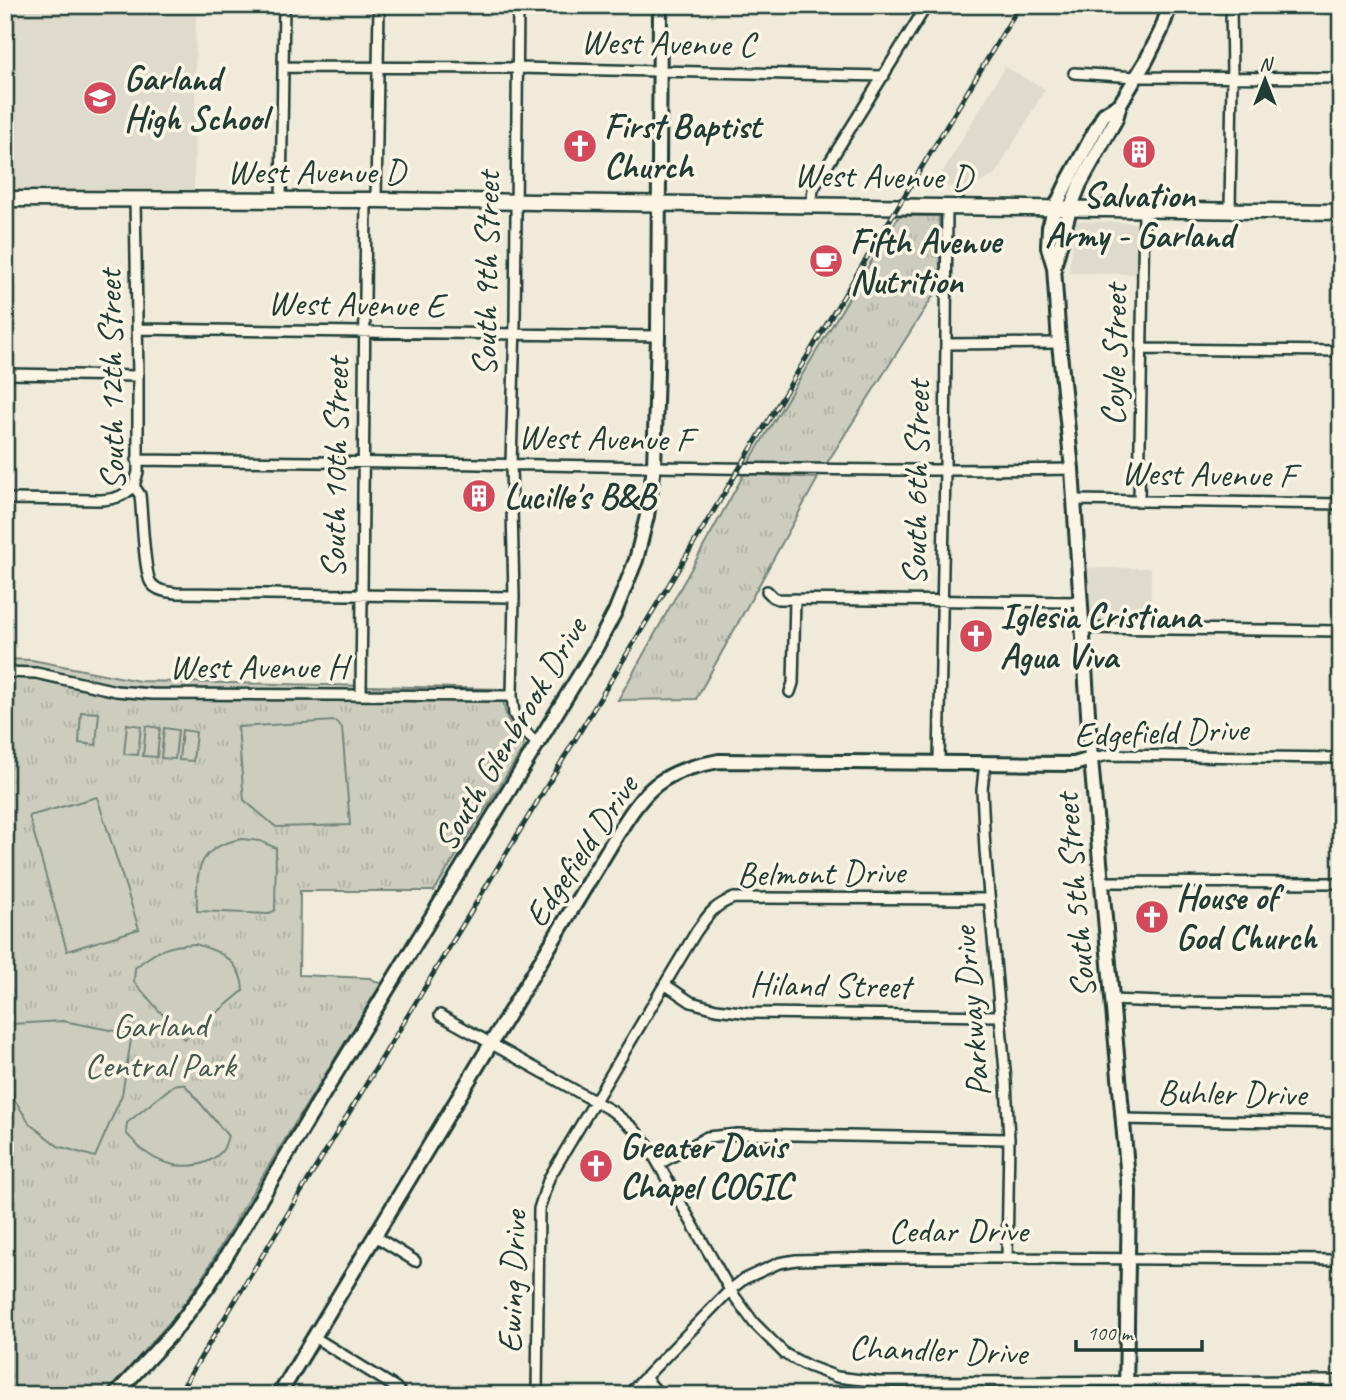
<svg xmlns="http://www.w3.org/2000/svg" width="1346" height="1400" font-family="Caveat,sans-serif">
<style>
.built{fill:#dedbcc}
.grass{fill:url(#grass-tufts);stroke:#76857a;stroke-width:2}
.pitch{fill:#cccdbf;stroke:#76857a;stroke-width:2}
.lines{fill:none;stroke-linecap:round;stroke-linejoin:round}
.street-casing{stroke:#1f3d34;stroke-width:14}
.secondary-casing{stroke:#1f3d34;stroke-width:18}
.primary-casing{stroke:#1f3d34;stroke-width:19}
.street{stroke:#fcf5e5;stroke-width:9}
.secondary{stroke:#fcf5e5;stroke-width:12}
.primary{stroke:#fcf5e5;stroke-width:14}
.rail-casing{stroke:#1f3d34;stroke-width:5}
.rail{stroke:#fcf5e5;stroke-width:2.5;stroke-dasharray:8;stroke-linecap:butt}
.labels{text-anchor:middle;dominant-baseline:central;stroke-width:7;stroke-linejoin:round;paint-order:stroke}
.street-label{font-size:35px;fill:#1f3d34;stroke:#fcf5e5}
.poi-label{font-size:35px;font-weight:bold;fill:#1f3d34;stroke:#fcf5e5;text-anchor:start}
.park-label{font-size:35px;fill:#425a50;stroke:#fcf5e5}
</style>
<defs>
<pattern id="grass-tufts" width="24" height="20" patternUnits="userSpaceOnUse" patternTransform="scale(1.75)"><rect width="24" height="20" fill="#cccdbf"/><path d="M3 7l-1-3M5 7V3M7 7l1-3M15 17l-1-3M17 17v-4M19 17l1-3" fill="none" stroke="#afb1a5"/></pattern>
</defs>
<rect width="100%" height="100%" fill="#efeada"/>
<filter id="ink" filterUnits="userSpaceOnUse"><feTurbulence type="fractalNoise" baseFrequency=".0143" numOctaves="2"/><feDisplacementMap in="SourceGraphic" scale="14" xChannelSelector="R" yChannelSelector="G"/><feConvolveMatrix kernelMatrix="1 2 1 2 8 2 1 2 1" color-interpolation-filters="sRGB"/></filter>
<g filter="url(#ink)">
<path class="built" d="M5 5H196L194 191H5Z
M1005 67 1045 89 995 175 977 184 971 190 946 186 939 178Z
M1076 221 1137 223V274L1069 273Z
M1084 568H1151L1150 623 1089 622Z"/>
<path class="grass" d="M899 216H939L940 285 825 466 747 465Z
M744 474 818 478 696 699 618 700Z
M5 659 32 660 139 681 503 689C503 701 504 714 510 724 514 732 520 737 524 744L523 749 434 891H300L299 975 370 978 381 984 247 1201 201 1280 177 1314 105 1395H6L5 1393Z"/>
<path class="pitch" d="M81 712 99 713 96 745 79 743Z
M335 721 342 728 350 825 276 827 244 800 238 727Z
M127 724 141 726 138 755 124 754Z
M146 726 160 728 157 757 143 756Z
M164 728 178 730 175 759 161 758Z
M182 730 196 732 193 761 179 760Z
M97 797 139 929 67 951 29 816Z
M242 839 260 841 276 848 275 910 269 914 197 911C196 871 196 847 242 839Z
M195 944C221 951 242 962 243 991L189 1036 184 1039 134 982 135 968C156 950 168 945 195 944Z
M63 1021 126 1033 131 1040 122 1095 95 1157 58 1146 30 1124 14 1099 5 1070V1061L12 1024Z
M179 1084 185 1085 228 1136C226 1141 225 1147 222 1151 202 1173 166 1168 145 1152 138 1147 132 1139 126 1133L127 1123 174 1085Z"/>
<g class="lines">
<g class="street-casing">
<path id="street" d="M518 5 515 323 511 464 514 597 512 696 514 714 520 725 530 737 538 744
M284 67 517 68 884 76
M1074 73 1136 77 1341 78
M135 199 138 376V472L134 486 140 495C142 511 144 573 151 583 157 591 167 592 176 593L514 597
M281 200 284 5
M376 200 379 5
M811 205 813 190 819 179 927 5
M1230 210 1232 78 1231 5
M137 329 658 336
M946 344 1059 343
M1141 349 1341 351
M5 374 138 376
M137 460C252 462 366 462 480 464 678 467 875 472 1072 469
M5 499 101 500C116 499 124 496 134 486
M1074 500 1341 504
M1139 501 1144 211
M767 591 773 597 778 599 1080 602
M1082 628 1341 631
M5 672 36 673 116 691 152 694 512 696
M790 692 793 683 795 599
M361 694 366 200
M1091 759 1108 755 1341 758
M939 761 945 471 947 206
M985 762 982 790 985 850 1006 1082 1009 1139 1007 1258
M1102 882 1341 883
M666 985 691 1002 716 1009 750 1013 1000 1016
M1111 1000 1161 1002 1341 1003
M440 1015 612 1111 633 1128 647 1144 730 1290 754 1323 785 1354 808 1366 837 1377 878 1382 1341 1381
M1122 1119 1341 1123
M659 1164 707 1137 738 1134 1009 1139
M375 1236 415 1261
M314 1337 395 1387 403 1395
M645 1378 660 1395
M537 1395 539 1209 549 1178 696 932C709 914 713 906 734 898L989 899
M628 1395 730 1290 744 1279 779 1263 796 1260 875 1258H1007L1341 1260"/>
</g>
<g class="secondary-casing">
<path id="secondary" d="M1120 104 1104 114 1069 179 1055 208 1049 227 1048 247 1054 267 1059 343 1072 469 1091 759 1129 1191 1126 1395
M1054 267 1070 209 1080 184 1116 119 1120 104 1146 61 1161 31 1170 5
M115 1395 175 1330 209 1285 321 1098 596 648 615 612 636 560 647 516 654 467 658 336 660 5
M279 1395 598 866C615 840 636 796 663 780 680 769 699 765 719 761L1074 764 1091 759"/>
</g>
<g class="primary-casing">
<path id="primary" d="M5 199 376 200 1341 212"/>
</g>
<use href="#street" class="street"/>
<use href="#secondary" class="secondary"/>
<use href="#primary" class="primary"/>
<g class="rail-casing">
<path id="rail" d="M178 1395 1020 5"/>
</g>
<use href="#rail" class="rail"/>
</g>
</g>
<defs>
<g id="school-disc" transform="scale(1.75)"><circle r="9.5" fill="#d1495b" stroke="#fcf5e5"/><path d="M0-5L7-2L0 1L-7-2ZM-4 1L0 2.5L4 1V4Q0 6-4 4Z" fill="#fff"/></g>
<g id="church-disc" transform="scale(1.75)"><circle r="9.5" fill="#d1495b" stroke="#fcf5e5"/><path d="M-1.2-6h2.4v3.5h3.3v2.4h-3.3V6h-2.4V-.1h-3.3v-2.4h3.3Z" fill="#fff"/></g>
<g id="building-disc" transform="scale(1.75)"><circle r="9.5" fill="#d1495b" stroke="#fcf5e5"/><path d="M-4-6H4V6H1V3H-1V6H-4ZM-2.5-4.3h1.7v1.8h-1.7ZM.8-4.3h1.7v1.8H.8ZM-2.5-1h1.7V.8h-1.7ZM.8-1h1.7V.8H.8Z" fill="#fff"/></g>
<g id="cafe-disc" transform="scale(1.75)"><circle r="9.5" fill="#d1495b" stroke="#fcf5e5"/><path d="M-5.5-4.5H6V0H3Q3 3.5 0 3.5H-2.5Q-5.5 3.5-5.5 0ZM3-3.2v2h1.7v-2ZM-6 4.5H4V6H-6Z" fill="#fff"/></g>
</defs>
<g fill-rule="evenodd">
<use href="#school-disc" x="100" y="98"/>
<use href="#church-disc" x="580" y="146"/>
<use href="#building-disc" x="1139" y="152"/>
<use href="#cafe-disc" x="826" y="261"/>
<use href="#building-disc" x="479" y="496"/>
<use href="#church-disc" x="976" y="636"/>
<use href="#church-disc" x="1152" y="917"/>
<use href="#church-disc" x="596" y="1166"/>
</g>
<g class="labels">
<g class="street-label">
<text transform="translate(668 43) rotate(1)">West Avenue C</text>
<text x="316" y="171">West Avenue D</text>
<text transform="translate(883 176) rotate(1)">West Avenue D</text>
<text transform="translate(486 274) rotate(-89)">South 9th Street</text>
<text transform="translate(356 304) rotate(1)">West Avenue E</text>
<text transform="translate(1114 355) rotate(-89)">Coyle Street</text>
<text transform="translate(111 380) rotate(-91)">South 12th Street</text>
<text transform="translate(605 438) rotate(1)">West Avenue F</text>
<text transform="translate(335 468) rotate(-89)">South 10th Street</text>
<text transform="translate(1208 474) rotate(1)">West Avenue F</text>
<text transform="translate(916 483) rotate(-89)">South 6th Street</text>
<text x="258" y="666">West Avenue H</text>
<text transform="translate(1161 732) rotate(-2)">Edgefield Drive</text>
<text transform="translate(510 734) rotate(-59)">South Glenbrook Drive</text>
<text transform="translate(581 851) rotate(-56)">Edgefield Drive</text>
<text transform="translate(821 873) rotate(-1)">Belmont Drive</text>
<text transform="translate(1075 896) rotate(-95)">South 5th Street</text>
<text transform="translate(830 985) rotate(1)">Hiland Street</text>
<text transform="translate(971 1012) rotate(-95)">Parkway Drive</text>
<text transform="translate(1232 1093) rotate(1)">Buhler Drive</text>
<text x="958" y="1230">Cedar Drive</text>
<text transform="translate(512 1282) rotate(-88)">Ewing Drive</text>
<text transform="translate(938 1350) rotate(2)">Chandler Drive</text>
</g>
<g class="poi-label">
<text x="124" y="78">Garland<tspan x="124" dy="40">High School</tspan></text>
<text x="604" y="126">First Baptist<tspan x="604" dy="40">Church</tspan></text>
<text x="1139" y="195" text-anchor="middle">Salvation<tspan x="1139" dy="40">Army - Garland</tspan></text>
<text x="850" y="241">Fifth Avenue<tspan x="850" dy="40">Nutrition</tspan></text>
<text x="504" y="496">Lucille's B&amp;B</text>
<text x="1000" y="616">Iglesia Cristiana<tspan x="1000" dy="40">Agua Viva</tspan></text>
<text x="1176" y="897">House of<tspan x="1176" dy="40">God Church</tspan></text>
<text x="620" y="1146">Greater Davis<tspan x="620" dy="40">Chapel COGIC</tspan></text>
</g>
<g class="park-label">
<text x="160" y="1025">Garland<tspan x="160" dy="40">Central Park</tspan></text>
</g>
</g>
<rect width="1346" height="1400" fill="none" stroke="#fcf5e5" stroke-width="28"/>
<rect x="14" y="14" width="1318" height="1372" fill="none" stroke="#1f3d34" stroke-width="2.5" filter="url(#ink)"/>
<g transform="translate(1265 80)" stroke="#fcf5e5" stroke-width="5" paint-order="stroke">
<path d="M0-5L12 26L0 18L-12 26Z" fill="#1f3d34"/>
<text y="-10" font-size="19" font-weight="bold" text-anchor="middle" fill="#1f3d34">N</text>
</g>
<path d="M1076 1340v10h126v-10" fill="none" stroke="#1f3d34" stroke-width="3.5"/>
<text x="1087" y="1340" font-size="21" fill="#1f3d34" stroke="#fcf5e5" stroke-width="5" paint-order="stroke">100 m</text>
</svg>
